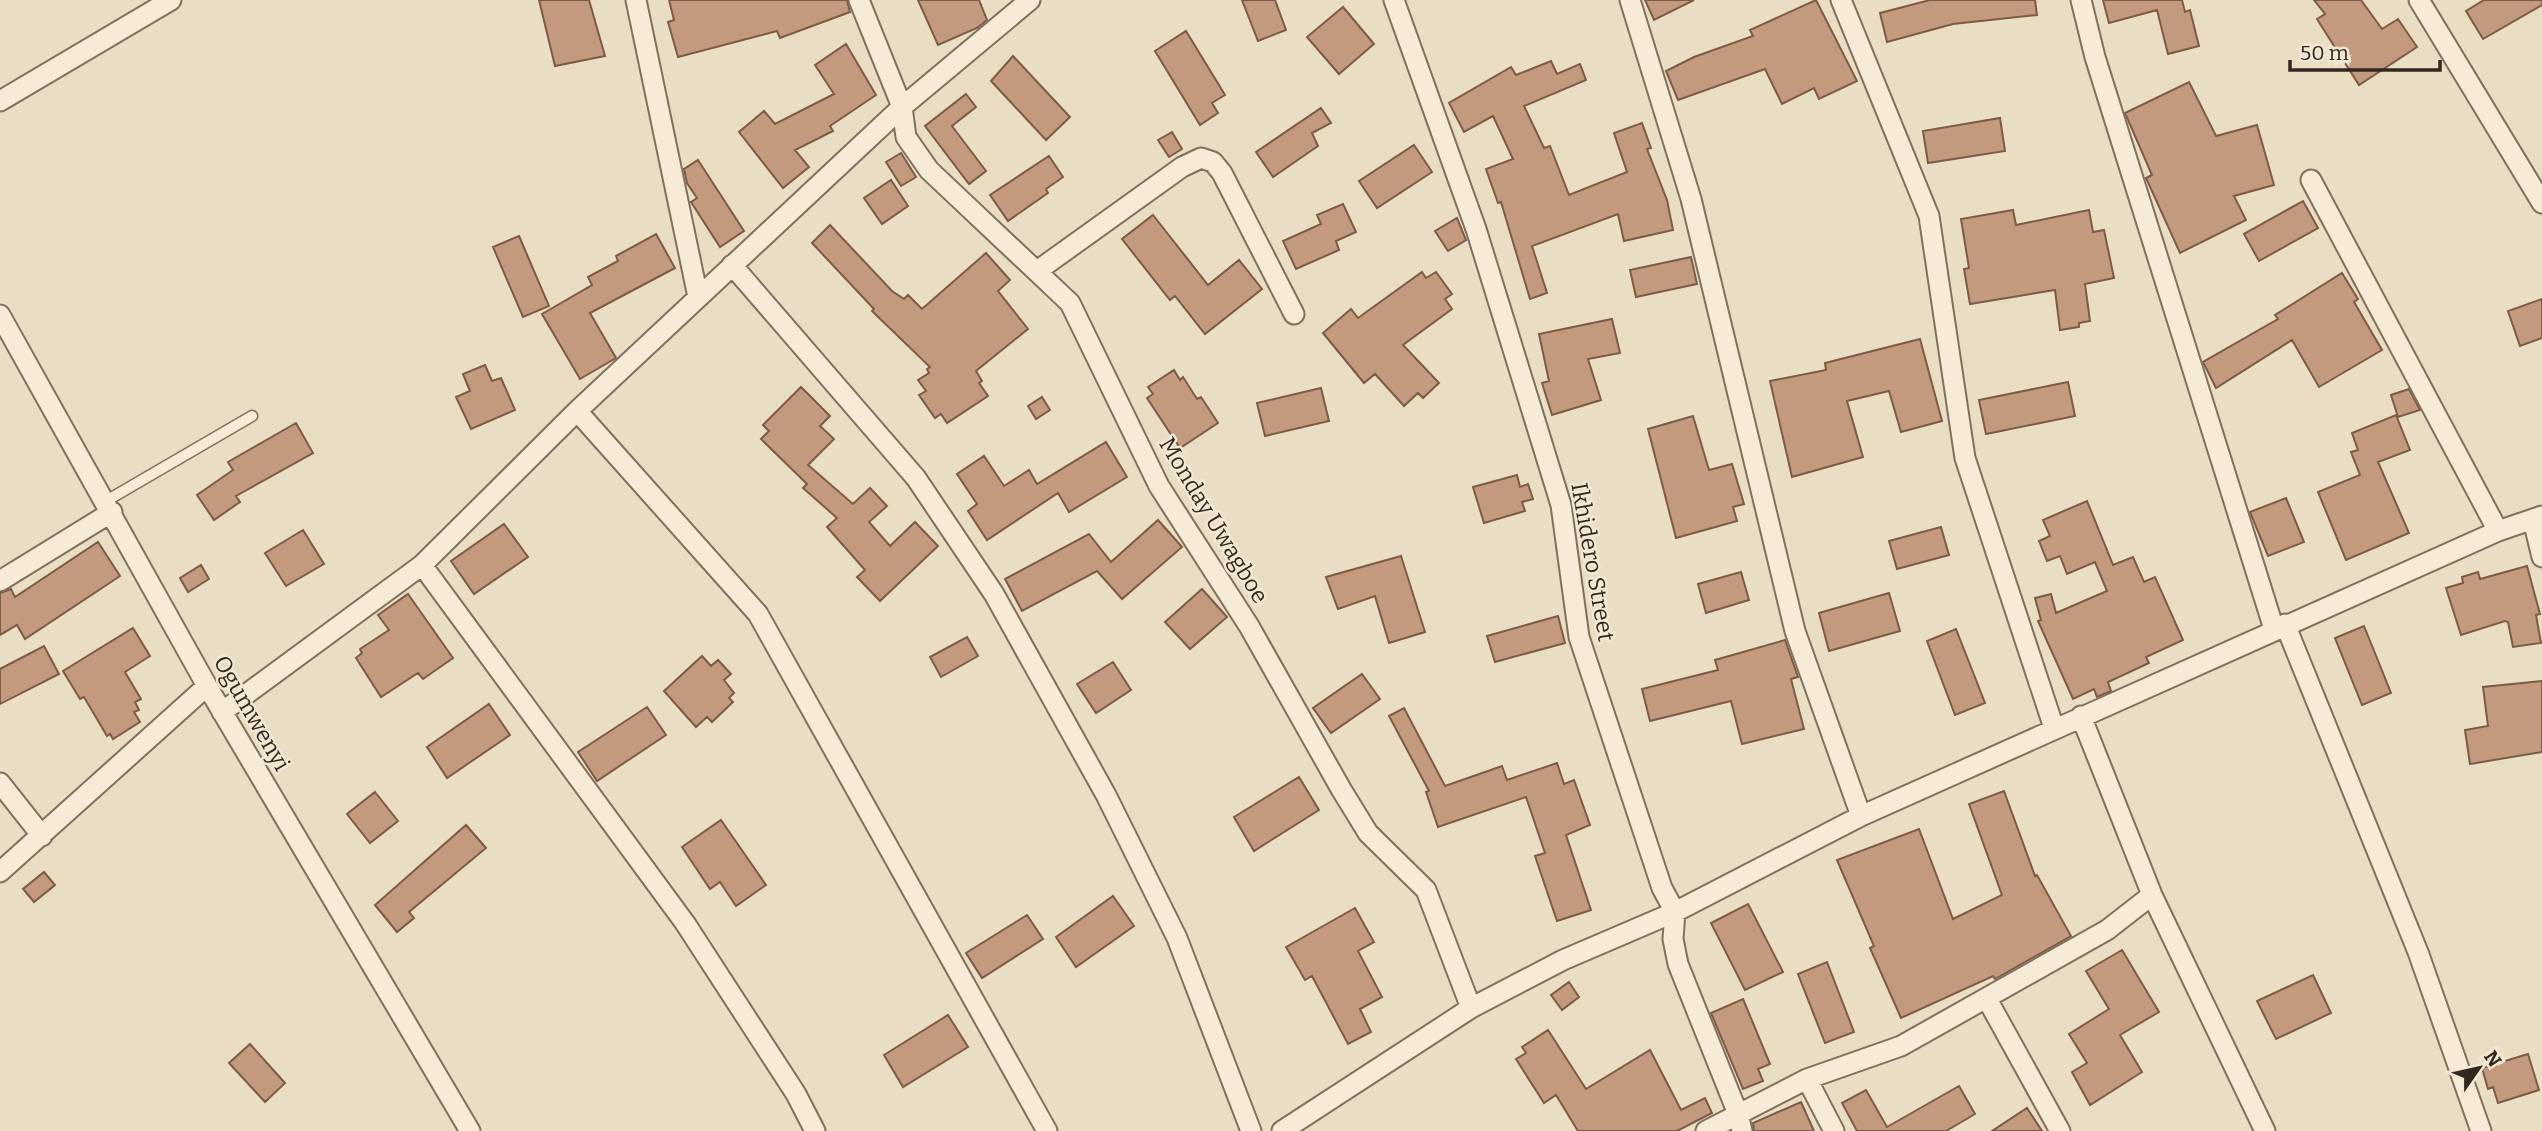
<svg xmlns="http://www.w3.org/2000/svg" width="2542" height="1131" font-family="Bitter,serif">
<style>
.building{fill:#c39a7e;stroke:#7e5b45;stroke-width:2}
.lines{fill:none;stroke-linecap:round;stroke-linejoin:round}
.lane-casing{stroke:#81705c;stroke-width:13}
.street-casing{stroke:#81705c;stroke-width:23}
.lane{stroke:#f5ebd6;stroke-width:10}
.street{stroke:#f5ebd6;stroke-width:19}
.labels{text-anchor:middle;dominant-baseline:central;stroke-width:5;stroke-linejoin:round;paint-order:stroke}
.street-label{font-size:23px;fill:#33281f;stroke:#f1e8d3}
</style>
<rect width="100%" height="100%" fill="#e9dec4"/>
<path class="building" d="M539 0H589L605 56 555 66Z
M669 0H847L850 12 780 38 777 31 678 57 668 22 674 20Z
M918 0H979L987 20 977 28 938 45Z
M1242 0H1275L1286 30 1258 41Z
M1645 0H1694L1654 20Z
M1816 0 1857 81 1819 99 1814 88 1782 104 1765 69 1678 100 1666 71 1694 57 1753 36 1750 30Z
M1930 0H2035L2037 15 1953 24 1887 42 1880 13Z
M2103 0H2182L2185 12 2190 10 2199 46 2168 54 2157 10 2109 23Z
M2314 0H2361L2382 29 2398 19 2417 47 2359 85 2317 19 2325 14Z
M2484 0H2542V5L2483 39 2466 11Z
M1343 7 1374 44 1339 74 1307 37Z
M1186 31 1225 95 1212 103 1218 113 1200 125 1155 51Z
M846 44 876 95 830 126 833 131 795 150 809 167 783 188 739 132 764 111 775 124 834 94 815 65Z
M1013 56 1070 117 1046 140 991 81Z
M1551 61 1557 74 1580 64 1586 80 1524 106 1544 148 1550 146 1569 195 1627 172 1614 133 1642 123 1651 148 1647 149 1667 200 1673 230 1624 241 1618 214 1532 246 1547 293 1530 299 1501 202 1498 203 1486 169 1513 159 1493 116 1464 132 1449 103 1511 67 1516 75Z
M2189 82 2216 136 2257 125 2274 185 2234 196 2246 220 2180 253 2146 178 2152 175 2125 113Z
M966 94 976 107 952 126 986 171 969 184 925 126Z
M1321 108 1331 123 1312 133 1318 146 1273 177 1256 152Z
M2000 118 2005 151 1928 163 1923 131Z
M1172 132 1182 149 1169 157 1158 140Z
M1414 145 1432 172 1377 208 1359 181Z
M901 153 916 177 901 186 886 162Z
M1049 156 1063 177 1046 189 1048 193 1008 221 990 195Z
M698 160 744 231 720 247 691 202 697 198 687 183 684 169Z
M891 180 908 206 882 224 864 198Z
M2303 201 2318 228 2259 261 2244 234Z
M1343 204 1356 232 1336 241 1339 250 1296 269 1283 241 1321 224 1317 215Z
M2013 210 2016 225 2089 210 2093 232 2104 230 2114 278 2085 284 2090 321 2079 323V327L2060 330 2055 290 1970 304 1964 269 1969 268 1961 219Z
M1153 215 1208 285 1239 260 1262 289 1205 334 1175 296 1170 300 1122 239Z
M1457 218 1466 240 1448 251 1435 231Z
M830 225 892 291 904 299 908 295 922 309 986 253 1010 280 998 291 1028 329 976 371 982 381 979 383 988 396 947 423 941 414 935 418 919 395 926 391 918 380 929 373 927 369 930 367 872 311 874 309 812 243Z
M656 234 675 268 590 313 616 358 580 379 542 314 592 285 588 277 618 261 616 256Z
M519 236 549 306 523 317 493 247Z
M1691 257 1697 284 1636 297 1630 270Z
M1422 272 1426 278 1436 272 1452 294 1445 299 1452 309 1403 345 1439 383 1423 398 1418 393 1404 406 1375 374 1364 383 1323 333 1351 309 1358 318Z
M2342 273 2358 299 2354 302 2382 350 2319 387 2292 340 2216 388 2203 362 2278 319 2275 315Z
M2542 299V338L2520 346 2508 311Z
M1612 319 1620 353 1588 359 1601 400 1552 415 1542 383 1549 381 1539 334Z
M1920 339 1942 421 1901 432 1889 391 1847 401 1863 457 1792 477 1770 381 1826 370 1825 363Z
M485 365 492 381 501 378 515 410 471 429 456 397 470 391 463 374Z
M1174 370 1180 380 1183 377 1197 399 1201 397 1218 423 1180 448 1147 398 1153 394 1148 387Z
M2068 382 2075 416 1986 434 1979 400Z
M801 387 830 416 820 426 834 439 808 465 853 504 870 488 887 506 869 522 890 546 915 522 938 546 880 601 857 577 865 570 827 527 837 518 803 488 807 484 761 439 769 431 763 425Z
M1321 388 1329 421 1265 436 1257 403Z
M2409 389 2420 410 2398 417 2391 395Z
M1042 397 1050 410 1036 419 1028 406Z
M2396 415 2410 450 2378 462 2409 533 2346 560 2318 492 2360 475 2351 452 2358 450 2352 433Z
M1693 416 1709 470 1732 464 1744 504 1733 507 1737 521 1676 538 1648 429Z
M296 423 313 453 236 496 240 502 214 520 197 495 233 470 228 462Z
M1106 442 1127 477 1069 512 1058 493 987 540 968 511 977 504 957 474 984 456 1004 486 1029 470 1037 484Z
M1517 475 1520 487 1528 484 1533 499 1522 502 1525 511 1484 523 1473 487Z
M2286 498 2304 542 2268 556 2250 512Z
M2087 501 2113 565 2133 557 2144 582 2155 577 2183 640 2146 657 2149 663 2108 682 2111 691 2097 697 2094 689 2073 699 2038 621 2041 620 2035 598 2051 594 2056 613 2107 591 2095 562 2067 574 2060 556 2047 561 2039 541 2050 536 2043 520Z
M1158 520 1182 547 1122 599 1097 571 1022 611 1005 579 1089 534 1111 562Z
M504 524 528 557 474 594 451 561Z
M1941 527 1949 555 1897 569 1889 541Z
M303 530 324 564 286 586 265 553Z
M98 542 120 576 25 639 17 625 0 635V593L11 589 15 597Z
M1401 556 1425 632 1389 643 1375 596 1338 609 1326 577Z
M201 565 209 579 188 592 180 578Z
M2527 566 2540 614 2536 615 2541 643 2513 647 2508 622 2505 621 2461 635 2446 588 2463 583 2462 577 2478 572 2480 579Z
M1741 572 1749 600 1706 613 1698 584Z
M1202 589 1227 617 1190 649 1165 622Z
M1889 593 1900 631 1829 651 1819 613Z
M408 594 453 658 423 679 418 673 381 697 356 658 362 653 360 649 389 630 378 615Z
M1558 616 1565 643 1495 662 1487 636Z
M2364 626 2391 693 2362 705 2335 638Z
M133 628 150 656 125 672 141 699 135 702 139 710 134 712 140 722 113 739 110 734 107 736 84 697 80 699 63 671Z
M1956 629 1985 703 1955 715 1927 641Z
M967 637 978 656 941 677 930 657Z
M1785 640 1798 677 1791 679 1804 729 1742 744 1731 701 1650 721 1642 689 1718 670 1715 660Z
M44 646 59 674 0 704V669Z
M702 656 711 666 718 660 731 674 724 680 734 693 729 698 733 702 712 722 707 717 696 727 664 691Z
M1113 662 1131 690 1096 713 1077 684Z
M1362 674 1380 699 1331 733 1313 708Z
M2542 681V752L2470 764 2465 730 2488 726 2483 687Z
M489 704 510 735 447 778 427 747Z
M647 707 666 735 597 781 578 752Z
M1404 708 1445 786 1502 766 1507 780 1557 763 1564 784 1574 780 1590 825 1566 835 1591 910 1557 921 1535 856 1545 853 1526 797 1438 827 1426 792 1429 791 1389 716Z
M1299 777 1319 810 1254 851 1234 817Z
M2004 791 2035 876 2037 875 2071 936 1995 979 1993 976 1901 1018 1870 948 1874 946 1837 860 1919 829 1953 919 2002 895 1969 804Z
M375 792 398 821 370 843 347 814Z
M721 820 766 885 736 906 720 882 710 889 682 847Z
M466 825 486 848 409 912 414 918 397 932 375 905Z
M44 872 55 885 34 902 23 889Z
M1113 896 1134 926 1076 967 1056 937Z
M1748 904 1783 972 1745 990 1711 923Z
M1355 908 1374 942 1358 951 1382 997 1360 1009 1371 1032 1348 1044 1312 976 1305 980 1286 947Z
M1027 915 1043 939 982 978 966 953Z
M2122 950 2159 1012 2120 1035 2142 1072 2090 1105 2072 1072 2087 1063 2069 1034 2109 1009 2086 971Z
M1827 962 1854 1032 1825 1043 1798 974Z
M2313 975 2331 1013 2276 1039 2257 1001Z
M1569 982 1579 997 1562 1010 1551 995Z
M1743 999 1770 1064 1758 1069 1763 1081 1743 1089 1711 1013Z
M948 1015 968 1047 903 1087 884 1055Z
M1548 1030 1586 1089 1650 1050 1681 1110 1705 1098 1712 1113 1677 1131H1578L1556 1095 1544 1103 1516 1059 1526 1053 1522 1047Z
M250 1044 285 1083 265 1102 229 1063Z
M2528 1054 2539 1090 2498 1103 2493 1087 2488 1089 2482 1068Z
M1959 1086 1975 1114 1946 1131H1857L1842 1103 1866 1090 1887 1127Z
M1801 1102 1814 1131H1754L1753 1123Z
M2027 1108 2042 1131H1992Z"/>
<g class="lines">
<g class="lane-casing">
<path id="lane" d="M106 501 252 416"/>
</g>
<g class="street-casing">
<path id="street" d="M636 0 698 297
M859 0 902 107 906 137 929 170 1070 303 1159 486 1249 626 1341 789 1368 833 1426 890 1471 1008
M1394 0 1476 229 1561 505 1579 637 1662 888 1675 912 1673 939 1678 964 1738 1114 1742 1131
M1630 0 1691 199 1795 631 1861 816
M1841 0 1929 216 1965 458 2054 728
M2081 0 2095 57 2274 629
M2419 0 2542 203
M0 101 171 0
M2311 180 2498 531
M732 265 916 478 994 594 1106 795 1177 938 1251 1131
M1037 271 1182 167 1201 158 1213 162 1222 173 1294 314
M0 315 207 686 470 1131
M577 411 758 614 1047 1131
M2533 520 2542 557
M422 565 685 923 796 1094 815 1131
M0 581 112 512
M2285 624 2418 952 2481 1131
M222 712 422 565 577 411 902 107 1030 0
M2081 716 2152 895 2265 1131
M0 783 42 836
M0 872 207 686
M1987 999 2060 1131
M1807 1079 1834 1131
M1282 1131 1471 1008 1563 960 1675 912 1861 816 2498 531 2542 516
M1706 1131 1807 1079 1901 1046 2107 930 2152 895"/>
</g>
<use href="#lane" class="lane"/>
<use href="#street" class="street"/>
</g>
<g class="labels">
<g class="street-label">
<text transform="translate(1214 520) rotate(59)">Monday Uwagboe</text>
<text transform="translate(1593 562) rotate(80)">Ikhidero Street</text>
<text transform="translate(252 713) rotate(60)">Ogumwenyi</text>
</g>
</g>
<g transform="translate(2479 1068) rotate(56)" stroke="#f1e8d3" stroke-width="5" paint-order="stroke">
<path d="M0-5L12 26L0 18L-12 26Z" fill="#33281f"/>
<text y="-10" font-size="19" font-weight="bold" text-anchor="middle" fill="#33281f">N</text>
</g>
<path d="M2290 60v10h150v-10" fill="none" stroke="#33281f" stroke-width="3.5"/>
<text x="2300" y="60" font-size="21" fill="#33281f" stroke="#f1e8d3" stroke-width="5" paint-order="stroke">50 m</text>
</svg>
